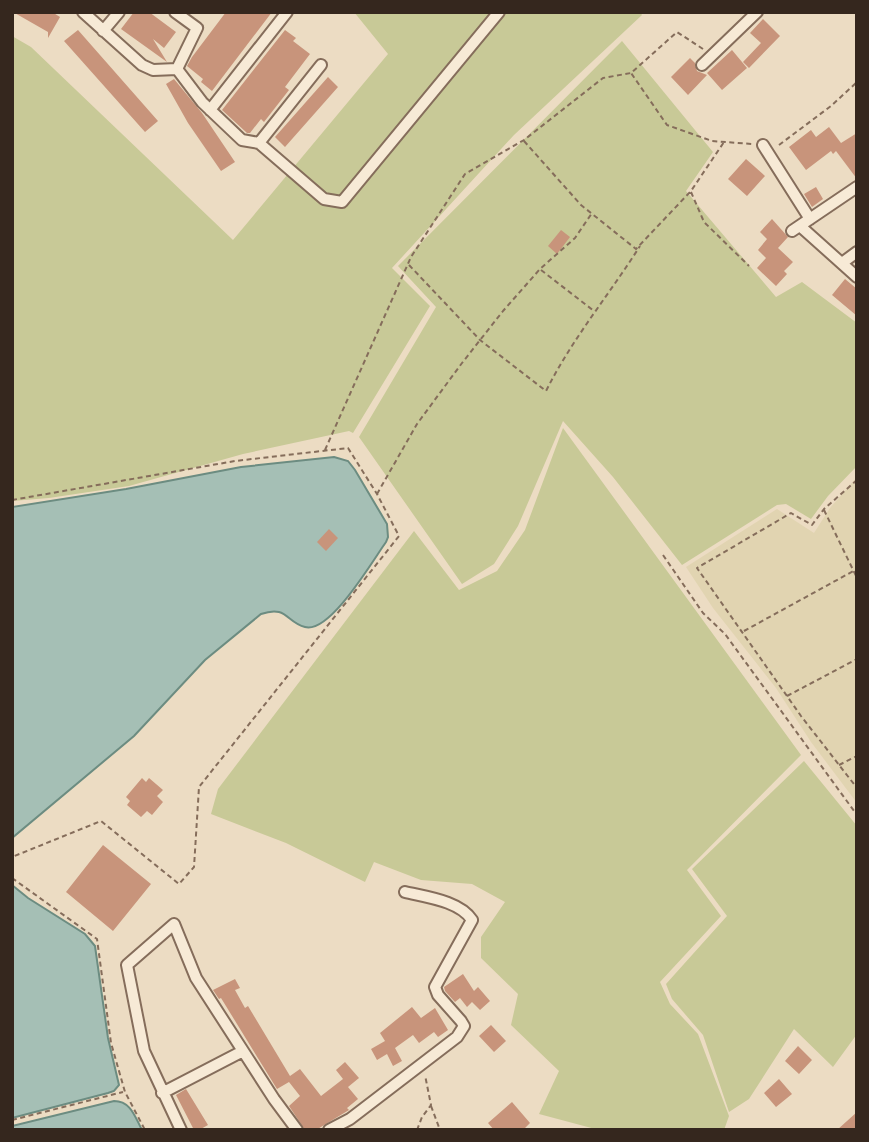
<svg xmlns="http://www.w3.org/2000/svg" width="869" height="1142" font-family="Spectral,serif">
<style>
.farmland{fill:#e1d4b1}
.green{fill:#c8c997}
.water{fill:#a5bfb5;stroke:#6c8c81;stroke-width:2}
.building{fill:#c8947b}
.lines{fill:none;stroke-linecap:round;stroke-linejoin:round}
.street-casing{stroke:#856d5b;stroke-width:14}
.path{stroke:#856d5b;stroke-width:2;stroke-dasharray:5 3.5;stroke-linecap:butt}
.street{stroke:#f7ead6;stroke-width:10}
</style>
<rect width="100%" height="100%" fill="#ecdcc3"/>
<path class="farmland" d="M857 477V803L811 742 776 688 713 608 686 567 777 509 814 533 830 508Z"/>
<path class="green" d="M354 12H640L642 15 514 135 392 268 430 306 353 433 349 431 243 454 129 486 49 498 12 501V36L31 47 233 240 388 54Z
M622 41 713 152 686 191 776 297 802 282 857 323V466L828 496 811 519 786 504 777 505 682 565 613 477 563 421 518 526 494 564 462 584 359 437 436 307 398 266Z
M563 428 801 755 687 870 721 916 660 982 670 1004 698 1034 729 1116 724 1130H599L539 1114 559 1071 511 1025 518 994 481 958V937L505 902 472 884 421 880 374 862 365 882 286 843 211 814 218 789 414 531 459 590 497 571 525 530Z
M804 761 857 826V1034L833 1067 794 1029 749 1099 729 1112 703 1035 672 999 666 984 727 916 692 869Z"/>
<path class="water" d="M334 457 348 461 355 470 387 524 388 537 386 542C373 560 330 634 305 627 286 622 287 605 261 614L205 660 134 736 12 838V507L126 489 241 467Z
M12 885 28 898 85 934 95 946 108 1038 119 1085 114 1091 108 1093 12 1118Z
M114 1101C131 1101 135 1117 142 1130H12V1126Z"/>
<path class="building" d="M13 12H52L60 17 48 38V32Z
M134 12H149L176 32 164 48 153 39 167 62 121 29Z
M226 12H272L212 91 201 82 203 79 187 66 192 57Z
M763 19 780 36 749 68 743 62 761 43 750 33Z
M78 30 158 121 145 132 64 41Z
M285 30 296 38 293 41 310 54 285 87 289 90 264 122 261 119 250 133H247L222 110Z
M732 50 747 68 722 90 707 73Z
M690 58 695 63 697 71 707 75 688 95 671 77Z
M328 77 338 87 285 147 275 137Z
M174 79 202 113 235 162 221 171 188 123 166 84Z
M829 127 841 143 857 133V179L836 151 833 154 831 151 806 170 789 147 811 130 816 137Z
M746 159 765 176 747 196 728 179Z
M816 187 823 199 812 207 804 194Z
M772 219 788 237 778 248 793 262 784 271 787 274 776 286 757 268 766 258 758 250 767 239 760 232Z
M561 230 570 237 557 254 548 246Z
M845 279 857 289V316L832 295Z
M329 529 338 538 326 551 317 542Z
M142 778 146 782 149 778 163 790 157 796 163 802 152 815 147 811 141 817 127 805 130 801 126 797Z
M103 845 151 884 113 931 66 892Z
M463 974 474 991 478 987 490 1001 480 1010 472 1002 467 1007 460 998 455 1002 445 991 444 987Z
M235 979 240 988 235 990 245 1008 248 1006 290 1076 300 1069 321 1096 343 1079 336 1070 345 1062 359 1078 348 1087 358 1099 347 1108 349 1110 316 1130H305L289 1106 300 1096 289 1082 277 1089 221 998 219 999 213 990Z
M412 1007 421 1018 435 1008 448 1030 438 1037 434 1032 419 1043 413 1035 395 1048 402 1061 393 1066 387 1054 377 1060 371 1049 385 1041 380 1033Z
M491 1025 506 1041 494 1052 479 1036Z
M798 1046 812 1060 799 1074 785 1061Z
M779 1079 792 1094 776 1107 764 1093Z
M186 1089 208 1125 199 1130H194L176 1095Z
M512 1102 530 1123 523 1130H494L488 1123Z
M857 1112V1130H837Z"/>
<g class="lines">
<g class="street-casing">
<path id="street" d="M83 12 142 65 153 70 177 69
M175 12 197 28 177 69
M103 31 119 12
M702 65 757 12
M177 69 202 102 242 140 259 143 324 199 342 202 499 12
M210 110 287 12
M259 143 321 65
M763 145 810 219
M800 226 857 277
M792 231 857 187
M842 263 857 252
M162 1093 243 1051
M181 1130 144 1051 127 965 174 924 196 978 274 1099 297 1130
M329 1130 350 1119 457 1037 464 1026 461 1021 438 995 435 987 472 920C460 901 426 897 405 892"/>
</g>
<path class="path" d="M703 49 677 32 631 73 667 125 712 141 752 144
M524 141 581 205 636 249 691 191 724 142
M779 145 831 106 857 82
M691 192 704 222 749 266
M409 265 480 340 546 391C572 339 609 295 640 246
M541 270 594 311
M325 450 411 257 465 174 524 140 603 78 631 73
M857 480 824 509 812 525 791 513 697 568 801 716 857 788
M377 494 417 424 462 363 503 311 540 269 575 238 592 213
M12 500 235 461 348 448 377 494 399 536 199 787 194 867 179 884 101 821 12 857
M824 510 857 578
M663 555 703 613 725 634 857 815
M744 631 857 569
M787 696 857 659
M839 765 857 756
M12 878 97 939 111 1043 125 1092 145 1130
M431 1106 440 1130
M12 1120 123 1092
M417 1130 422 1117 431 1105 425 1075"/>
<use href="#street" class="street"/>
</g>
<rect width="869" height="1142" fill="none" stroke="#35271e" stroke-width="28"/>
</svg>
